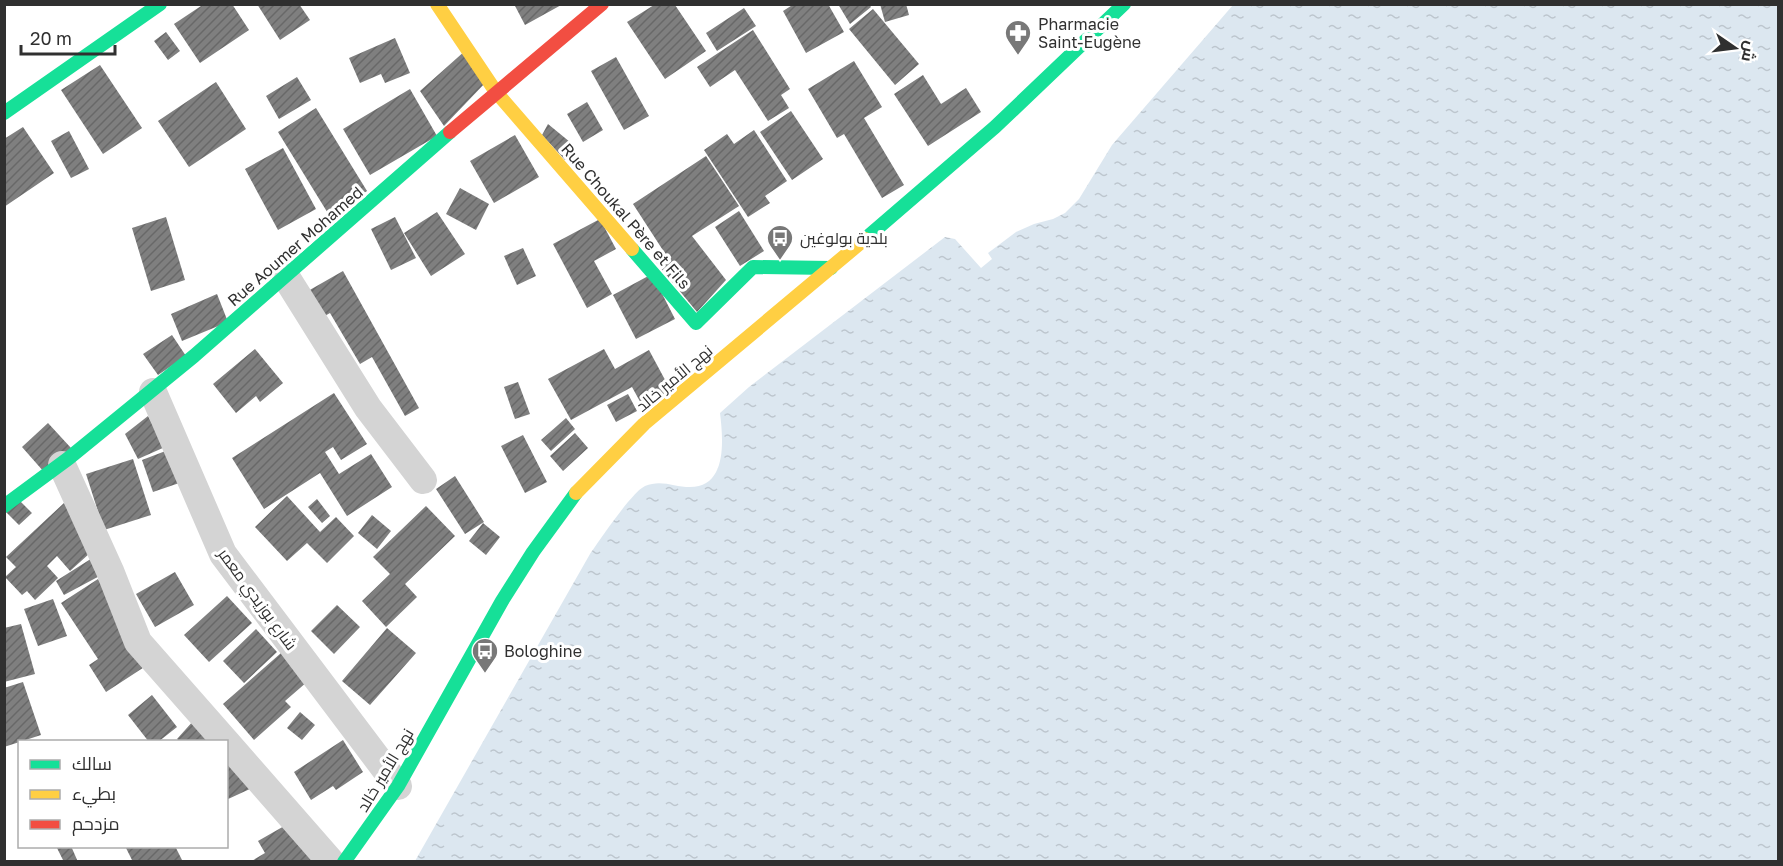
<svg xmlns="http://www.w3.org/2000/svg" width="1783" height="866" font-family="'Golos Text',Cairo,sans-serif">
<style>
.water{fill:url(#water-ripples)}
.building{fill:url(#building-hatch)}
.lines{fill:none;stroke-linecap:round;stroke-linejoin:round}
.street{stroke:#d4d4d4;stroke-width:28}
.fast{stroke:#16e098;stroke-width:14}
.slow{stroke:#ffcf43;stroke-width:14}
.jam{stroke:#f24e42;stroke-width:14}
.labels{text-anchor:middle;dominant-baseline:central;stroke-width:6;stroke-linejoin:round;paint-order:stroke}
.poi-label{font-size:16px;fill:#303030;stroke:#fff;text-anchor:start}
.street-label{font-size:16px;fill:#303030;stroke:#fff}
</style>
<defs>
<pattern id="water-ripples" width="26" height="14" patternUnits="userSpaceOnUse" patternTransform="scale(1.5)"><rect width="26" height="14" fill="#dce7f0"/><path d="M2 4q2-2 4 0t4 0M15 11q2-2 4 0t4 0" fill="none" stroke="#bdc6ce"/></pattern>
<pattern id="building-hatch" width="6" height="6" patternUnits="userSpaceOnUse" patternTransform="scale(1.5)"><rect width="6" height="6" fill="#7f7f7f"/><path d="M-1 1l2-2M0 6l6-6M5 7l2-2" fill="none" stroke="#686868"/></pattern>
</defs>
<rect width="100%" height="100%" fill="#fff"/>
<path class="water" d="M1233 5H1778V861H415L590 554C600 540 631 493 645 486 661 479 674 487 690 487 728 487 723 438 720 413L749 387 945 237 955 239 981 268 992 259 988 253 1016 232 1034 224 1053 219 1065 213 1079 199 1112 145Z"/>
<path class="building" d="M204 4H232L249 30 200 63 174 24Z
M257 4H299L310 20 280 40Z
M514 4H563L525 25Z
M794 4H828L844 32 806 53 783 11Z
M838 4H869L871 7 850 24Z
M880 4H906L909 15 885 22Z
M654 5H675L706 51 665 79 627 22Z
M744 8 756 26 717 51 706 33Z
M873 9 919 64 895 85 849 29Z
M753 30 790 89 781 95 789 108 768 121 735 70 710 87 697 67Z
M166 32 180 51 168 60 154 41Z
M395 38 410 73 385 83 381 74 360 83 349 58Z
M466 50 487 81 444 126 420 91Z
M616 57 649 116 624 130 591 71Z
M854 61 882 107 864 118 904 185 882 198 844 134 837 138 808 89Z
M100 65 142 128 103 154 61 90Z
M923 75 941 104 966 88 981 112 928 146 894 94Z
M297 77 311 100 279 119 266 96Z
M216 82 246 129 189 167 158 121Z
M410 89 437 136 370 175 343 129Z
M587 102 603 130 583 142 567 114Z
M316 108 367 191 329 215 278 132Z
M791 111 823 159 792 180 760 132Z
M548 124 576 147 565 160 542 135Z
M23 127 54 173 4 207V139Z
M754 130 787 181 765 196 770 203 748 217 704 150 727 134 734 144Z
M69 131 89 169 71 178 51 141Z
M515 135 539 177 494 203 470 161Z
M283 148 316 209 278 230 245 169Z
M706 156 739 206 692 236 726 280 697 312 655 261 666 255 633 204Z
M460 188 489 204 476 230 446 214Z
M739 211 764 251 740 266 715 227Z
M437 212 465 254 431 276 404 233Z
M166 217 185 280 151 291 132 228Z
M395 217 416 258 391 270 371 229Z
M600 219 616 249 594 261 612 294 587 308 553 244Z
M523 248 536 276 517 285 504 256Z
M343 271 419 408 405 416 372 357 360 364 330 313 316 321 301 295Z
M652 274 675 319 636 339 613 295Z
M217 294 228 322 182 341 171 314Z
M172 335 186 356 158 375 143 354Z
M255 349 283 383 260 402 256 396 236 413 213 384Z
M604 349 615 369 649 350 671 391 643 407 632 387 571 420 548 379Z
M518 382 530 414 515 419 504 387Z
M334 393 367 444 341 460 333 447 325 452 339 474 371 454 392 487 347 516 320 473 264 509 232 458Z
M628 394 637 411 616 422 607 405Z
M148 416 165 447 138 459 125 434Z
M566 418 575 429 551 451 541 440Z
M48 423 71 448 44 472 22 447Z
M575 433 588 448 563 471 550 456Z
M523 435 547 482 525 493 501 446Z
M176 447 188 480 153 492 142 460Z
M133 459 151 515 104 530 86 474Z
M455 476 484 522 465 534 436 489Z
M287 496 320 532 336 517 354 536 327 563 307 543 287 561 255 527Z
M317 499 330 516 322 523 308 507Z
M19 500 32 513 19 525 6 512Z
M64 503 100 544 70 571 57 556 47 566 58 578 35 600 27 591 22 595 5 577 16 567 6 557Z
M426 506 455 536 405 584 417 597 386 627 362 601 390 574 373 557Z
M372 515 391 531 377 549 358 533Z
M483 523 500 537 486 555 469 541Z
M97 555 107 572 64 595 56 581Z
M175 572 194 605 155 627 136 594Z
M98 579 152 662 106 692 89 665 98 659 61 603Z
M227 596 252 623 209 662 184 635Z
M53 599 67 636 38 646 24 609Z
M337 605 360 627 334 654 311 631Z
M21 624 35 674 4 682V628Z
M387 628 416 653 370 705 342 681Z
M256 629 277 652 244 683 223 661Z
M289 646 315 675 285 701 291 707 254 740 223 704Z
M23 682 41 735 4 747V688Z
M152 695 177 727 158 742H149L128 715Z
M203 710 226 742H180L177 739Z
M300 712 315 725 302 740 287 728Z
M343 740 363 772 336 790 333 786 311 800 294 772Z
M239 759 252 788 226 800V764Z
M293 821 316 862H250L265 853 258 841Z
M60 846H71L78 862H64L57 848Z
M125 846H175L183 862H133Z"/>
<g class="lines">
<path class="street" d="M286 277 368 408 423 480
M153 392 223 554 398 786
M62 465 110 571 138 642 226 742
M226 742 331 862"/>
<path class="fast" d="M4 113 160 4
M865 239 995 127 1124 4
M632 249 696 323 753 267 831 268
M4 506 69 458 194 356 450 132
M344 862 398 786 502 601 533 552 576 493"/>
<path class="slow" d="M437 4 496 92 632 249
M576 493 644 424 865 239"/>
<path class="jam" d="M450 132 602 4"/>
</g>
<defs>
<g id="pharmacy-pin" transform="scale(1.35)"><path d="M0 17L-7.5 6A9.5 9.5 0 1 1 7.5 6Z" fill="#787878" stroke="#fff"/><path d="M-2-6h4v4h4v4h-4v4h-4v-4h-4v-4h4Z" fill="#fff"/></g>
<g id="bus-pin" transform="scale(1.35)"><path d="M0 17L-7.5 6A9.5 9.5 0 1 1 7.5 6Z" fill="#787878" stroke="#fff"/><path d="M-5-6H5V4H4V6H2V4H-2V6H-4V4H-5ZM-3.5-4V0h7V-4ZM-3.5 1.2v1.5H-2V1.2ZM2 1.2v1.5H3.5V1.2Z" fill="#fff"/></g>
</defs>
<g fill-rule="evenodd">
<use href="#pharmacy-pin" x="1018" y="33"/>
<use href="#bus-pin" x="780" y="238"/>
<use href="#bus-pin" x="485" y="651"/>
</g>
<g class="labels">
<g class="poi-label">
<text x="1038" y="24">Pharmacie<tspan x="1038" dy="18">Saint-Eugène</tspan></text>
<text x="800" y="238">بلدية بولوغين</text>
<text x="504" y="651">Bologhine</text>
</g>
<g class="street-label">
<text transform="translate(626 216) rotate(49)">Rue Choukal Père et Fils</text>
<text transform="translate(295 246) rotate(-41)">Rue Aoumer Mohamed</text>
<text transform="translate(674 378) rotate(-40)">نهج الأمير خالد</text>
<text transform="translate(258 599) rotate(54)">شارع بوزيدي معمر</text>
<text transform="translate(385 770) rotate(-59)">نهج الأمير خالد</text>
</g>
</g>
<rect width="1783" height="866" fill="none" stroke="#303030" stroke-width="12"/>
<rect x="18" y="740" width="210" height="108" fill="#ffffff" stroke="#acacac" stroke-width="1.5"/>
<rect x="30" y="760" width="30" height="9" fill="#16e098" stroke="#acacac" stroke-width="1.5"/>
<text x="72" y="770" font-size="18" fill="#303030">سالك</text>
<rect x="30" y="790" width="30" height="9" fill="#ffcf43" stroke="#acacac" stroke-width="1.5"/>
<text x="72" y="800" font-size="18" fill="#303030">بطيء</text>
<rect x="30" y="820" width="30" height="9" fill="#f24e42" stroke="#acacac" stroke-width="1.5"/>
<text x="72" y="830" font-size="18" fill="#303030">مزدحم</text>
<g transform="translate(1735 48) rotate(104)" stroke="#ffffff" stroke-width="4.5" paint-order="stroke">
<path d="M0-4.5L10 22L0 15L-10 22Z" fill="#303030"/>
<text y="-9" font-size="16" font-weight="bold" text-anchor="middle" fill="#303030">ش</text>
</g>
<path d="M21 45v9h94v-9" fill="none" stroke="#303030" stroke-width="3"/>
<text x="30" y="45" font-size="18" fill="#303030" stroke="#ffffff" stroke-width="4.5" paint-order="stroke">20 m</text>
</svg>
